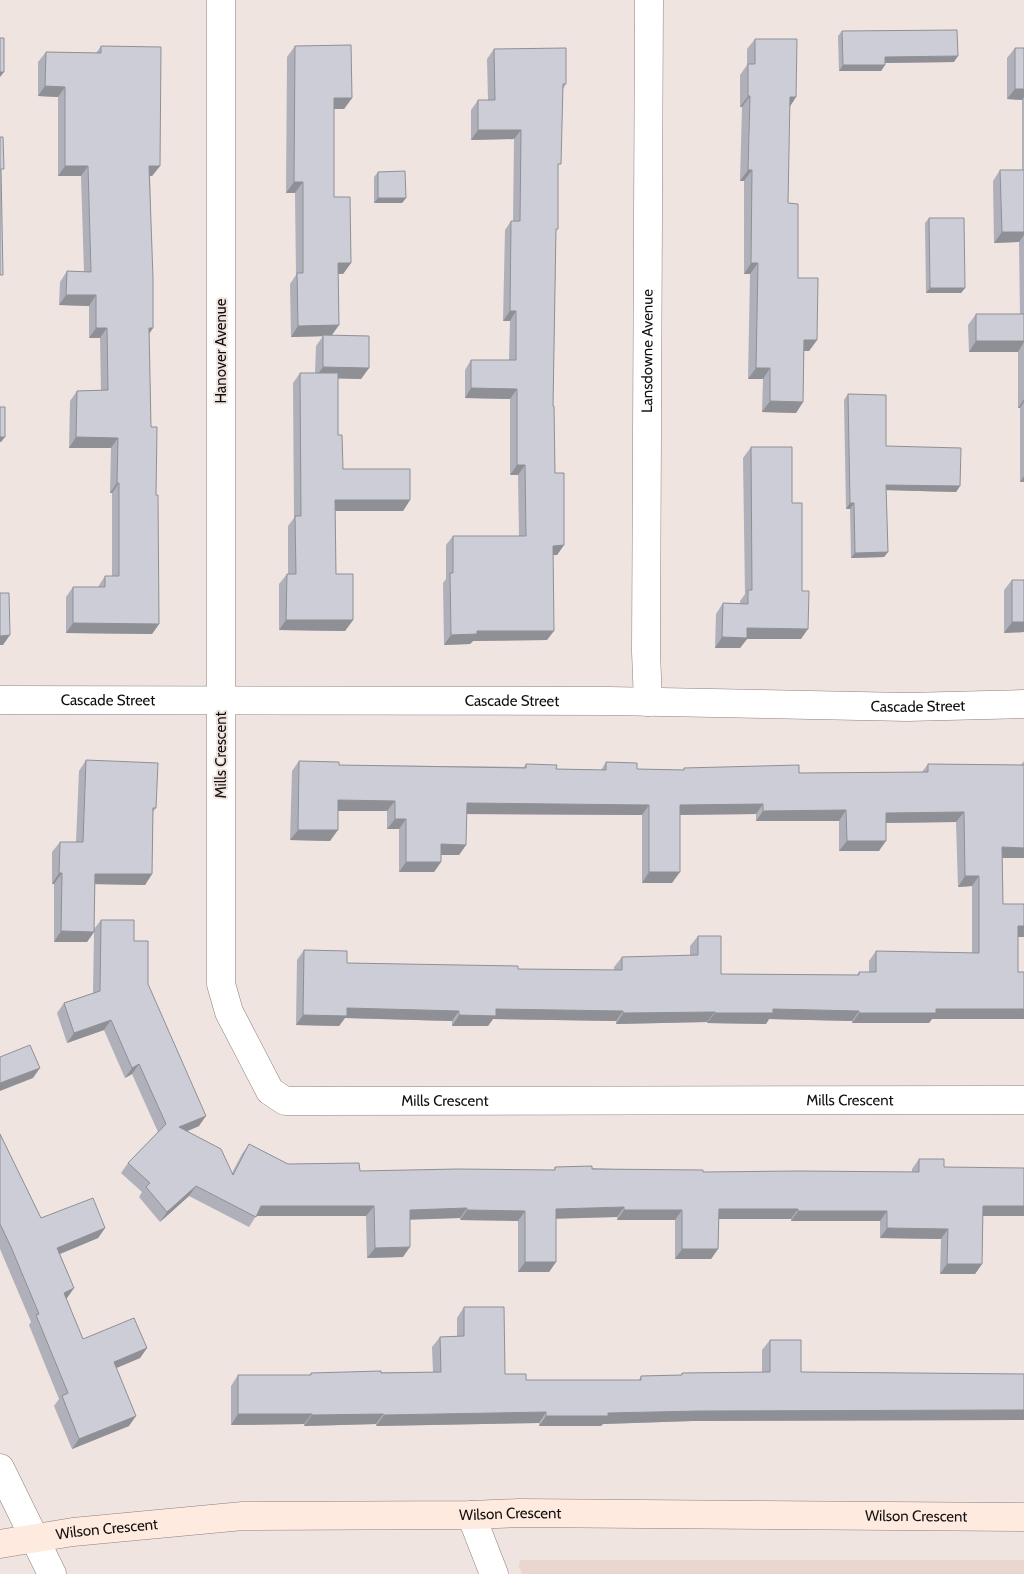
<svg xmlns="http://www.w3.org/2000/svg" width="1024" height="1574" font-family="Cabin,sans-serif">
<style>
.built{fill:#e9d6ce}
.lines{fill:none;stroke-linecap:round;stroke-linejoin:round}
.street-casing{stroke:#8b817d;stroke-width:29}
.secondary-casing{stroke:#8b817d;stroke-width:29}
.street{stroke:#fff;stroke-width:28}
.secondary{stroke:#ffeae0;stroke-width:28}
.wall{fill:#afb0b9}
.shaded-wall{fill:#8f9096}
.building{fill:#cccdd7;stroke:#8f9096}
.labels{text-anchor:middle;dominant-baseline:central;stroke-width:4;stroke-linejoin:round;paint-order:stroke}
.street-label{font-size:15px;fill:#120e0d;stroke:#efe4df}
</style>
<rect width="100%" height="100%" fill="#efe4df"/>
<path class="built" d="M520 1560H1024V1574H522L519 1567Z"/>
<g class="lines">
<g class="street-casing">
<g id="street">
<path id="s1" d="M221 0V984L229 1012 270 1091 285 1101H308L1024 1100"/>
<path id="s2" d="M0 700 609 701 907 707 1024 704"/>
<path id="s3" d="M648 702 646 652 649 0"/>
<path d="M0 1468 52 1574"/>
<path d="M471 1515 494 1574"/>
</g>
</g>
<g class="secondary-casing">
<g id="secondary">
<path id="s4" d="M0 1544 73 1532 243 1516 471 1515 519 1513 1024 1517"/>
</g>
</g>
<use href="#street" class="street"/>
<use href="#secondary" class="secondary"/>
</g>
<path class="wall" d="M842 31 954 62 885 63V65L881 71H839L838 36Z
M755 39 796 97 789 107 788 203 798 278 817 340 809 351H804L803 402 796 413 762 412 763 379H748L750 274H744V181H740L742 107H740V75L747 65V49Z
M101 46 160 166 152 176H150L153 328 149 334 151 427 156 495 159 624 152 634 66 633V597L73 587H98L105 576H112V493H110L111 448H69L70 401 77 391 101 390 100 338H89V306L59 305 60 282 67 271 84 272 81 176H58V97L38 96V62L46 52 96 53Z
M295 46 352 98 344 109H334V197L351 263 343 274H338L339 325 332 335 369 368 361 379 338 378V435L343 469 410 500 403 511H335L336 574 353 620 345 631 279 630V584L287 574H288V526L294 518 293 383 300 373H315L316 346 323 336 291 337 290 284 296 275 295 193H286L287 57Z
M1015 48H1024V482H1020V408H1018V352H969L968 325 976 314H1020L1019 242 994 243 993 181 1000 170H1022V100L1007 99V58Z
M494 49 566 84 563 89 558 167 556 232 553 406 555 473 564 545 557 555H553L547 640 473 641 470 644 444 645 443 583 446 579V545L453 536H519L518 475H510V399L465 398V370L471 360H509L510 321H503L505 230 511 221H513L514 139 471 140V110L478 100H488L487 59Z
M378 172 406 198 402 203H374V177Z
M929 218 965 288 961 293H926L925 223Z
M848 394 886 446 960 486 956 492 886 490 888 552 884 557 851 558 850 509H846L844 400Z
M751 447 792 503 801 639H747L740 648H715L716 614 723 603H740V601L745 594 743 458Z
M1012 580H1024V632L1004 633V590Z
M86 760 156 808 153 812 152 874 145 885 95 884 94 929 101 920 134 941 148 984 199 1126 186 1131 232 1173 242 1154 249 1144 288 1164 360 1171 554 1170 555 1167 703 1172H912V1169L919 1159 944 1167 1024 1216H983L982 1264 975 1274H940L941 1239 880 1238V1221H791V1219H719L718 1249 711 1259H675V1220H617V1217L556 1218V1262L549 1272H518V1221L460 1220V1218L410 1219 403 1257 367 1258 366 1216H256L249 1227 189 1196 160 1222 139 1197 142 1192 121 1173 128 1163 158 1132 132 1074 125 1078 104 1030 67 1043 57 1013 64 1003 93 993 94 932 87 942H54V884H52V852L60 842H76L79 771Z
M299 761 339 765 524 767 526 764 556 769 601 770 606 762 637 769 683 770 684 768 799 773 922 772 928 764 1021 765 1024 761V858H1002L1003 904 1024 937H1018V972L1024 1019H932L929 1023H852V1021L769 1019 766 1024 707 1023V1022L616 1024V1021L493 1019 488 1026H452V1021L345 1018 339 1026 296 1025 297 960 304 950 347 963 518 969 614 970V967L622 957 690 956V946L698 936 721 974 857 975 859 972H869V961L876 951 972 953V886L958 887 956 822 886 823 879 851H839V821H756V814L680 815 672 883H642V815L466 814V845L459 855H441V862L434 872H399V829H387V811H338L330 841 290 840 292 771Z
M0 1134 41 1218 105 1228 98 1238 60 1254 74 1288 66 1299 83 1339 147 1348 140 1358 116 1368 129 1426 72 1449 54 1406 59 1399 29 1325 31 1322 0 1249Z
M464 1307 505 1374 526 1380H639L641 1376 681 1375 682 1373 762 1372V1350L770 1340 801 1372 1024 1374V1420L692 1421 603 1424 601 1426H539V1423L376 1426V1424L304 1426V1424L231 1425V1386L238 1375H310L311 1373 433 1372 432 1347 440 1337 457 1336V1318Z"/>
<path class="shaded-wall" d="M958 56 954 62 881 63 885 57Z
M843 65H885L881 71H839Z
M0 72H4L0 77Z
M45 86 65 87 58 97 38 96Z
M1015 89H1024V97L1022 100 1007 99Z
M748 96H750L742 107H740Z
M790 97H796L789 108Z
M334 98H352L344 109H327Z
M478 130H521L514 139 471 140Z
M65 166H88L81 176H58Z
M149 166H160L152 176H142Z
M748 170H752L744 181H740Z
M294 182H303L295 193H286Z
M378 198H406L402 203H374Z
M1002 232H1024V235L1019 242 994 243Z
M338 263H351L343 274H330Z
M751 263H758L750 274H744Z
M930 288H965L961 293H926Z
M66 295H96L89 306 59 305Z
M510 311H516L510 321H503Z
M339 325 331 336 291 337 298 326Z
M96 328H107L100 338H89Z
M149 328H153L146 338Z
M804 340H817L809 351H796Z
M976 341H1024V342L1018 352H969Z
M323 367 369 368 361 379 315 378Z
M756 368H770L763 379H748Z
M471 388 517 389 510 399 465 398Z
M1024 399V402L1020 408H1018Z
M770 401 803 402 796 413 762 412Z
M0 437H5L1 442H0Z
M76 437 118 438 111 448H69Z
M517 465H525L518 475H510Z
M1024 476V482H1020Z
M117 483H119L112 493H110Z
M886 485 960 486 956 492 882 490Z
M335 500H410L403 511H328Z
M850 503H854L850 509H846Z
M564 545 557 555H546L553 546Z
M888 552 884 557 851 558 855 553Z
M286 620H353L345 631 279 630Z
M1012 622H1024V632L1004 633Z
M73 623 159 624 152 634 66 633Z
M747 628 808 629 801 639H747L740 648H715L722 637Z
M477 631H554L547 640 473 641 470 644 444 645 451 635Z
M10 635 3 645H0V636Z
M338 800 395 801 387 811H331Z
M467 803 649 805 642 815 459 814Z
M763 804 756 814 673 815 680 805Z
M846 810 839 821H756L763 811Z
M964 812 956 822 878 823 886 813Z
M395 819H406L399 829H387Z
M298 830H338L330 841 290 840Z
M847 841H886L879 851H839Z
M441 844 466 845 459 855H434Z
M1002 847 1024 848V858H994Z
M406 862H441L434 872H399Z
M649 872H680L672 883H642Z
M59 873H62L54 884H52Z
M95 874H152L145 885 88 884Z
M965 876H979L972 886 958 887Z
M1018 926H1024V937H1011Z
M61 931 94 932 87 942H54Z
M347 1008 459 1011 452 1021 345 1018 339 1026 296 1025 303 1015Z
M496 1009 623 1011 616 1021 493 1019 488 1026H452L459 1015Z
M773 1009 859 1011 852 1021 769 1019 766 1024 707 1023 715 1013Z
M936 1009H1024V1019H932L929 1023H852L859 1013Z
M715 1012 707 1022 616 1024 623 1013Z
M111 1020 104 1030 67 1043 74 1033Z
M139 1064 132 1074 125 1078 132 1068Z
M40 1068 33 1078 0 1091V1083Z
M206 1116 199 1126 172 1138 179 1127Z
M196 1186 189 1196 160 1222 167 1212Z
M261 1206H374L366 1216H254Z
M983 1206H1024V1216H976Z
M624 1207 617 1217 549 1219 556 1209Z
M467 1208 460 1218 403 1220 410 1210Z
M719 1209H798L791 1219H712Z
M467 1210 525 1211 518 1221 460 1220Z
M624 1210H682L675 1220H617Z
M798 1211H887L880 1221H791Z
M105 1228 98 1238 50 1258 57 1248Z
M887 1228 948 1229 941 1239 880 1238Z
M410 1247 403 1257 367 1258 375 1248Z
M682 1249H718L711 1259H675Z
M525 1262H556L549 1272H518Z
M947 1264H982L975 1274H940Z
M74 1288 67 1298 57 1303 64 1293Z
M147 1348 140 1358 107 1372 114 1362Z
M1024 1410V1420L692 1421 603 1424 601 1426H539L546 1416 608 1413 699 1411Z
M546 1412 539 1423 376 1426 384 1415Z
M238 1414H312L304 1424 231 1425Z
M383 1414 376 1424 304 1426 312 1415Z
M136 1416 129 1426 72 1449 79 1439Z"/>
<path class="building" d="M957 30 958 56 885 57V65H843L842 31Z
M0 38H4V72H0Z
M755 39H797L796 97H790L788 203 798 204V278H818L817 340H804L803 402 770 401V368H756L758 263H751L752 170H748L750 96H748V64H755Z
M351 45 352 98H334V197H350L351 263H338L339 325 298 326 297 273H303V182H294L295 46Z
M101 46 161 47 160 166H149L153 278V328H149L151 427H157L156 495H158L159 624 73 623V587H105V576H119V483H117L118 438 76 437 77 391 108 390 107 328H96V295H66L67 271 91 272 88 166H65V87L45 86 46 52 101 53Z
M566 48V84H563L561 164H558V229H556L553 406H554L555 473H564V545L553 546 554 631H477V634L451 635 450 573H453V536H526L525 465H517V389L471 388V360H516V311H510L511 221H520L521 130H478V100H495L494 49Z
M1015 48H1024V89H1015Z
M0 137H3L4 169H1L3 275H0Z
M1000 170H1024V232H1002Z
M405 171 406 198H378V172Z
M929 218H964L965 288H930Z
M976 314H1024V341H976Z
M323 335 369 336V368L323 367Z
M300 373H338V435H342L343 469H410V500H335L336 574H353V620H286L287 574H296L295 516H301Z
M848 394 886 395V446L961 448 960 486 886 485 888 552 855 553 854 503H850Z
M0 407H5V437H0Z
M751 447H792V503H802V591H809L808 629 747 628V638L722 637 723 603 748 604V590H752Z
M1012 580H1024V622H1012Z
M0 593H9L10 635 0 636Z
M86 760 158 763 156 808H153L152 874H95L94 932 61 931 62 873H59L60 842H83Z
M299 761 339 762V765L526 768V764L557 765 556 769 606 770V762L637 763V769L684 770V768L799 765V773L928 772V764L1024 765V848L1002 847 1003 904H1024V926H1018V972H1024V1009H936V1013H859V1011L773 1009V1013H715V1012L623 1013V1011L496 1009V1016L459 1015V1011L347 1008V1016L303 1015 304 950 347 951V963L460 965 518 966V969L622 970V957L698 955V936H721V974L859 975V972H876V951L979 953V876H965L964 812 886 813V841H847L846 810 763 811V804L680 805V872H649V805L467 803 466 845 441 844V862H406V819H395V801L338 800V830H298Z
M101 920H134V941H148V984L206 1116 179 1127 221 1149 233 1175 249 1144 288 1164 359 1163 360 1171 457 1169 555 1170V1167L592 1166V1169L703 1170V1172L798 1171 919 1172V1159H944V1167L1024 1168V1206H983L982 1264H947L948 1229 887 1228V1211H798V1209H719L718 1249H682V1210H624V1207L556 1209V1262H525V1211L467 1210V1208L410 1210V1247L375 1248 374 1206H261L256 1217 196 1186 167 1212 146 1187 150 1183 128 1163 166 1124 139 1064 132 1068 111 1020 74 1033 64 1003 100 991Z
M30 1045 40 1068 0 1083V1057Z
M0 1134 41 1218 93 1198 105 1228 57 1248 74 1288 64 1293 83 1339 134 1318 147 1348 114 1362 136 1416 79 1439 62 1396 68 1393 36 1315 39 1314 11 1247 0 1224Z
M464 1307H504L505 1374H526V1380H641V1376L682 1375V1373L770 1372V1340H801V1372L1024 1374V1410L699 1411 608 1413V1416H546V1412L384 1415 383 1414 312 1415V1414H238V1375H311V1373L381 1371V1373L441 1372 440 1337 464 1336Z"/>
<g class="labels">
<g class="street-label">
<text transform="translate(221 351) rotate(-90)">Hanover Avenue</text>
<text stroke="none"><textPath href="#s3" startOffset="351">Lansdowne Avenue</textPath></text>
<text stroke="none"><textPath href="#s2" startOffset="108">Cascade Street</textPath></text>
<text stroke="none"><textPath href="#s2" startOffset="512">Cascade Street</textPath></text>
<text stroke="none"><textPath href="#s2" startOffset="918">Cascade Street</textPath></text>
<text transform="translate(221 755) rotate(-90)">Mills Crescent</text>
<text stroke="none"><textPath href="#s1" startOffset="1685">Mills Crescent</textPath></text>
<text stroke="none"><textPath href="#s1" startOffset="1280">Mills Crescent</textPath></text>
<text stroke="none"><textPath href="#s4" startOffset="512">Wilson Crescent</textPath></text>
<text stroke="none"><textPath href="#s4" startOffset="918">Wilson Crescent</textPath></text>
<text stroke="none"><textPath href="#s4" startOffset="108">Wilson Crescent</textPath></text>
</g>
</g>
</svg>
